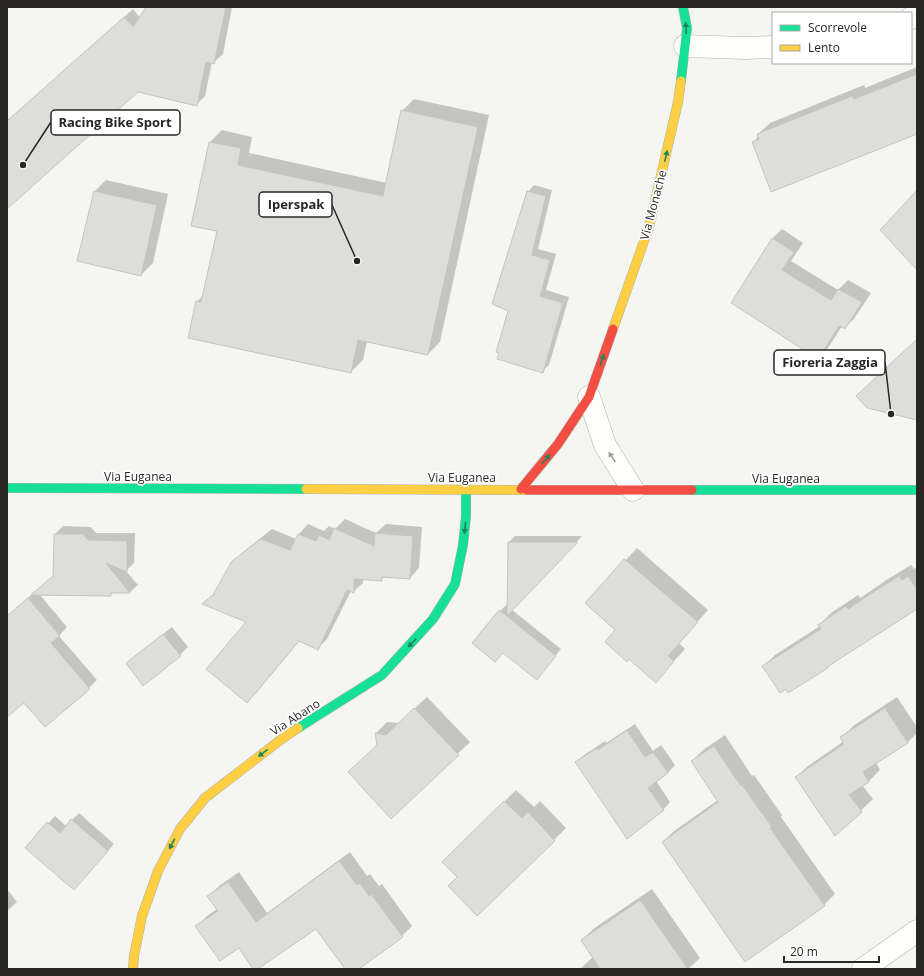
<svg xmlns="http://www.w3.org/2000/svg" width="924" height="976" font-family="'Open Sans',sans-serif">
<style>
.shadow{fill:#0003}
.building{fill:#ddddda;stroke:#c4c4c1}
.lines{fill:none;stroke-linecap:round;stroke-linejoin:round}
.street-casing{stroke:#b0b0ad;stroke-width:23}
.fast-casing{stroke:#b0b0ad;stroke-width:10}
.slow-casing{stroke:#b0b0ad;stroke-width:10}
.jam-casing{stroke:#b0b0ad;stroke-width:10}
.street{stroke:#fefefd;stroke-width:22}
.fast{stroke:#16e098;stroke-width:9}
.slow{stroke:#ffcf43;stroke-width:9}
.jam{stroke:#f24e42;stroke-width:9}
.oneway{fill:#1f845e}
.oneway2{fill:#9e9d9c}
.labels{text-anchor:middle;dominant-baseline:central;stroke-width:3.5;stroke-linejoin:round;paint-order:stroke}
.street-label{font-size:12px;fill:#282725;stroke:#fff}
.leader{fill:none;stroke:#282725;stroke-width:1.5}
.callout-dot{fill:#282725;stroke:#fff;stroke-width:1.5}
.callout{fill:#fff;stroke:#282725;stroke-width:1.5}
.callout-label{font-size:13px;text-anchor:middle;font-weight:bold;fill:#282725}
</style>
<rect width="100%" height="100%" fill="#f5f5f1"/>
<path class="shadow" d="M147 7H232L223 54 214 62H212L205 96 196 105 138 91 7 208V121L133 9 140 18Z
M917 67V133L753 142 759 136 758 134 770 123 864 85 865 88Z
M414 99 489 115 440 342 428 354 367 341 363 360 351 372 197 302 204 294 218 231 192 225 210 142 222 130 252 137 249 153 387 183 402 111Z
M106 180 168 194 153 263 141 275 95 191Z
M534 185 552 190 538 249 556 254 546 290 569 297 549 365 542 371 510 310 528 192Z
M782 229 803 243 791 261 838 290 848 280 871 293 854 319 844 328 842 326 828 348 818 358 732 303 772 239Z
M345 519 376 533 386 524 422 527 419 568 410 578 385 576 381 580 363 579V583L353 592 351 591 327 639 317 649 300 640 257 692 247 702V622L204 603 215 592 233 562 243 552 272 529 296 539 299 534 308 524 324 531 329 526 335 529Z
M63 526 91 527 96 533H135L134 563 126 571 138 585 130 592H113L110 595H40L67 627 59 636 97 680 89 688 45 726 24 701 7 716V616L54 575 55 534Z
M515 536H582L512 610 561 649 543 672 500 611 506 605 508 606 509 542Z
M637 548 708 610 679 643 685 649 656 681 630 658 616 630 586 603Z
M911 565 914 569 917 567V608L834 661 828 667 789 692 786 688 763 667 775 655 820 626 819 625 831 613 858 595 860 598 888 579Z
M172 627 188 647 180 655 127 663 135 656Z
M427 697 470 742 391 818 376 733 387 722 399 723Z
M897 697 917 727V733L908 742 876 763 880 770 869 781 862 785 873 799 835 835 796 777 808 766 844 741 842 738 853 726Z
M635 724 653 751 661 745 675 765 668 773 656 781 670 802 663 810 576 763 584 755 605 741 606 743Z
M725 735 752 776 754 775 782 815 781 817 835 894 824 905 663 842 674 831 718 800 692 761 703 750Z
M516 790 534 807 540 801 566 828 478 915 458 877 443 862Z
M79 813 114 844 80 882 26 848 55 816 66 826Z
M350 852 367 876 370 874 379 886 382 884 412 926 402 936 357 969H346L316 928 256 969H254L239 947 197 926 207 916 217 909 209 896 219 886 239 872 267 913Z
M7 889 17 902 7 911Z
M652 889 700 958 688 969H580L593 957 582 940 593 929Z"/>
<path class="building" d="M146 7H226L214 64 206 62 197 106 138 92 7 209V121L124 17 133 27Z
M917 74V134L771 192 752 142 759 139 757 134 852 96 854 99Z
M401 110 478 127 428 355 358 340 351 373 188 338 196 301 201 302 217 231 191 226 209 142 241 148 238 165 383 196Z
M917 190V270L880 230Z
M94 191 157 205 141 276 77 261Z
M527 191 546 196 532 255 550 260 540 296 563 303 543 373 497 359 499 353 496 352 508 311 492 304Z
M772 238 794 252 782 270 831 300 838 289 862 302 845 329 839 326 818 359 731 303Z
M917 339V420L867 408 856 396Z
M334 528 374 546 375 533 413 536 410 579 382 577V581L354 579V593L347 590 318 650 299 641 247 703 206 669 246 622 202 604 215 593H214L232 561 261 539 290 550 298 534 316 541 319 535 329 540Z
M54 534H83L88 540 127 541V572L106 563 130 593H111V596L31 595 53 576Z
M508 542H578L507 616 556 656 537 680 503 653 495 662 472 643 499 610 507 616Z
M624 559 698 622 668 656 674 661 656 683 629 659 627 662 605 642 615 630 585 603Z
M899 576 902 580 908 576 917 589V609L827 667 828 668 788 693 786 689 780 693 762 666 821 629 818 625 846 606 848 609 875 591Z
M28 598 60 636 51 643 90 689 45 727 24 703 7 717V616Z
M163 634 181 656 143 686 126 663Z
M414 708 459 755 391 819 348 772 377 745 375 733 386 735Z
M885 708 908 743 863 772 869 782 849 795 862 812 835 836 795 777 844 744 840 737Z
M627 730 645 757 653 752 668 773 648 788 664 810 627 839 575 762 597 748 598 750Z
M714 746 741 786 742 785 772 827 770 828 825 906 745 962 662 842 718 802 691 761Z
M504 801 522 818 528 812 555 841 477 916 448 886 457 877 442 862Z
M71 819 108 851 74 890 25 848 47 822 60 833Z
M339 861 357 885 360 883 369 896 371 894 403 937 359 969H345L316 929 258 969H253L239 948 220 961 195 926 218 911 207 896 228 882 256 922Z
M640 900 688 969H600L581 940Z"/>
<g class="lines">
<g class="street-casing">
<path id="street" d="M911 18 917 16
M685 46 745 48 773 47
M589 397 605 445 633 490
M863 969 917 931"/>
</g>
<g class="fast-casing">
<path id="fast" d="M681 81 687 28 683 7
M7 488 306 489
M692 490H917
M298 728 382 675 433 619 455 584 463 545 466 516V489"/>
</g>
<g class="slow-casing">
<path id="slow" d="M613 329 649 227 678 102 681 81
M306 489 527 490
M133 969 134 956 142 916 158 871 180 829 205 798 283 738 298 728"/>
</g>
<g class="jam-casing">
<path id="jam" d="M521 489 558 444 589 397 613 329
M527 490H692"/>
</g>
<use href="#street" class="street"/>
<use href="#fast" class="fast"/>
<use href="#slow" class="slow"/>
<use href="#jam" class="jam"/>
</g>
<defs><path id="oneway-solid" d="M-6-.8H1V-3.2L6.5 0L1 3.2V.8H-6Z"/></defs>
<g class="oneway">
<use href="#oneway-solid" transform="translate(686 28) rotate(-92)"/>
<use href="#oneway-solid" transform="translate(666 156) rotate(-77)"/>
<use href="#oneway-solid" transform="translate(602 360) rotate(-71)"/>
<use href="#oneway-solid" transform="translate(546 459) rotate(-50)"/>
<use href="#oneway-solid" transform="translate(465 528) rotate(96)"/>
<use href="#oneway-solid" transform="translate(412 643) rotate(133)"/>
<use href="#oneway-solid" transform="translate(263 753) rotate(142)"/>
<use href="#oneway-solid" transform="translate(172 844) rotate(118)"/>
</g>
<use class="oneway2" href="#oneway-solid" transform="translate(612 457) rotate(-123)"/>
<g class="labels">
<g class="street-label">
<text transform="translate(653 205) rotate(-75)">Via Monache</text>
<text x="138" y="476">Via Euganea</text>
<text x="462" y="477">Via Euganea</text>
<text x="786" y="478">Via Euganea</text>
<text transform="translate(295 717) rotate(-33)">Via Abano</text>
</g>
</g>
<path class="leader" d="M23 165L51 122M357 261L332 205M891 414L885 362"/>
<g class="callout-dot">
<circle cx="23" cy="165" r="4"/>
<circle cx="357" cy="261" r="4"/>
<circle cx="891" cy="414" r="4"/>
</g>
<g class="callout">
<rect x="51" y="110" width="129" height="25" rx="4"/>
<rect x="259" y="192" width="73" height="25" rx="4"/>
<rect x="774" y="350" width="111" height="25" rx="4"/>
</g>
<g class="callout-label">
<text x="115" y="127">Racing Bike Sport</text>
<text x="296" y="209">Iperspak</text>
<text x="830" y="367">Fioreria Zaggia</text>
</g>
<rect width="924" height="976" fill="none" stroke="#282725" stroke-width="16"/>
<rect x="772" y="12" width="140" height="52" fill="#ffffff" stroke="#a9a9a8"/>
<rect x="780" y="25" width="20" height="6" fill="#16e098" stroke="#a9a9a8"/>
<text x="808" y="32" font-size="12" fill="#282725">Scorrevole</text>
<rect x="780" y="45" width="20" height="6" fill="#ffcf43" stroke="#a9a9a8"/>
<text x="808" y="52" font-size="12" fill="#282725">Lento</text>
<path d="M784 956v6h95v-6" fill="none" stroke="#282725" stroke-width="2"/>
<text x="790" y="956" font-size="12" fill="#282725" stroke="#ffffff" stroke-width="3" paint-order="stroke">20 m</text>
</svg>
